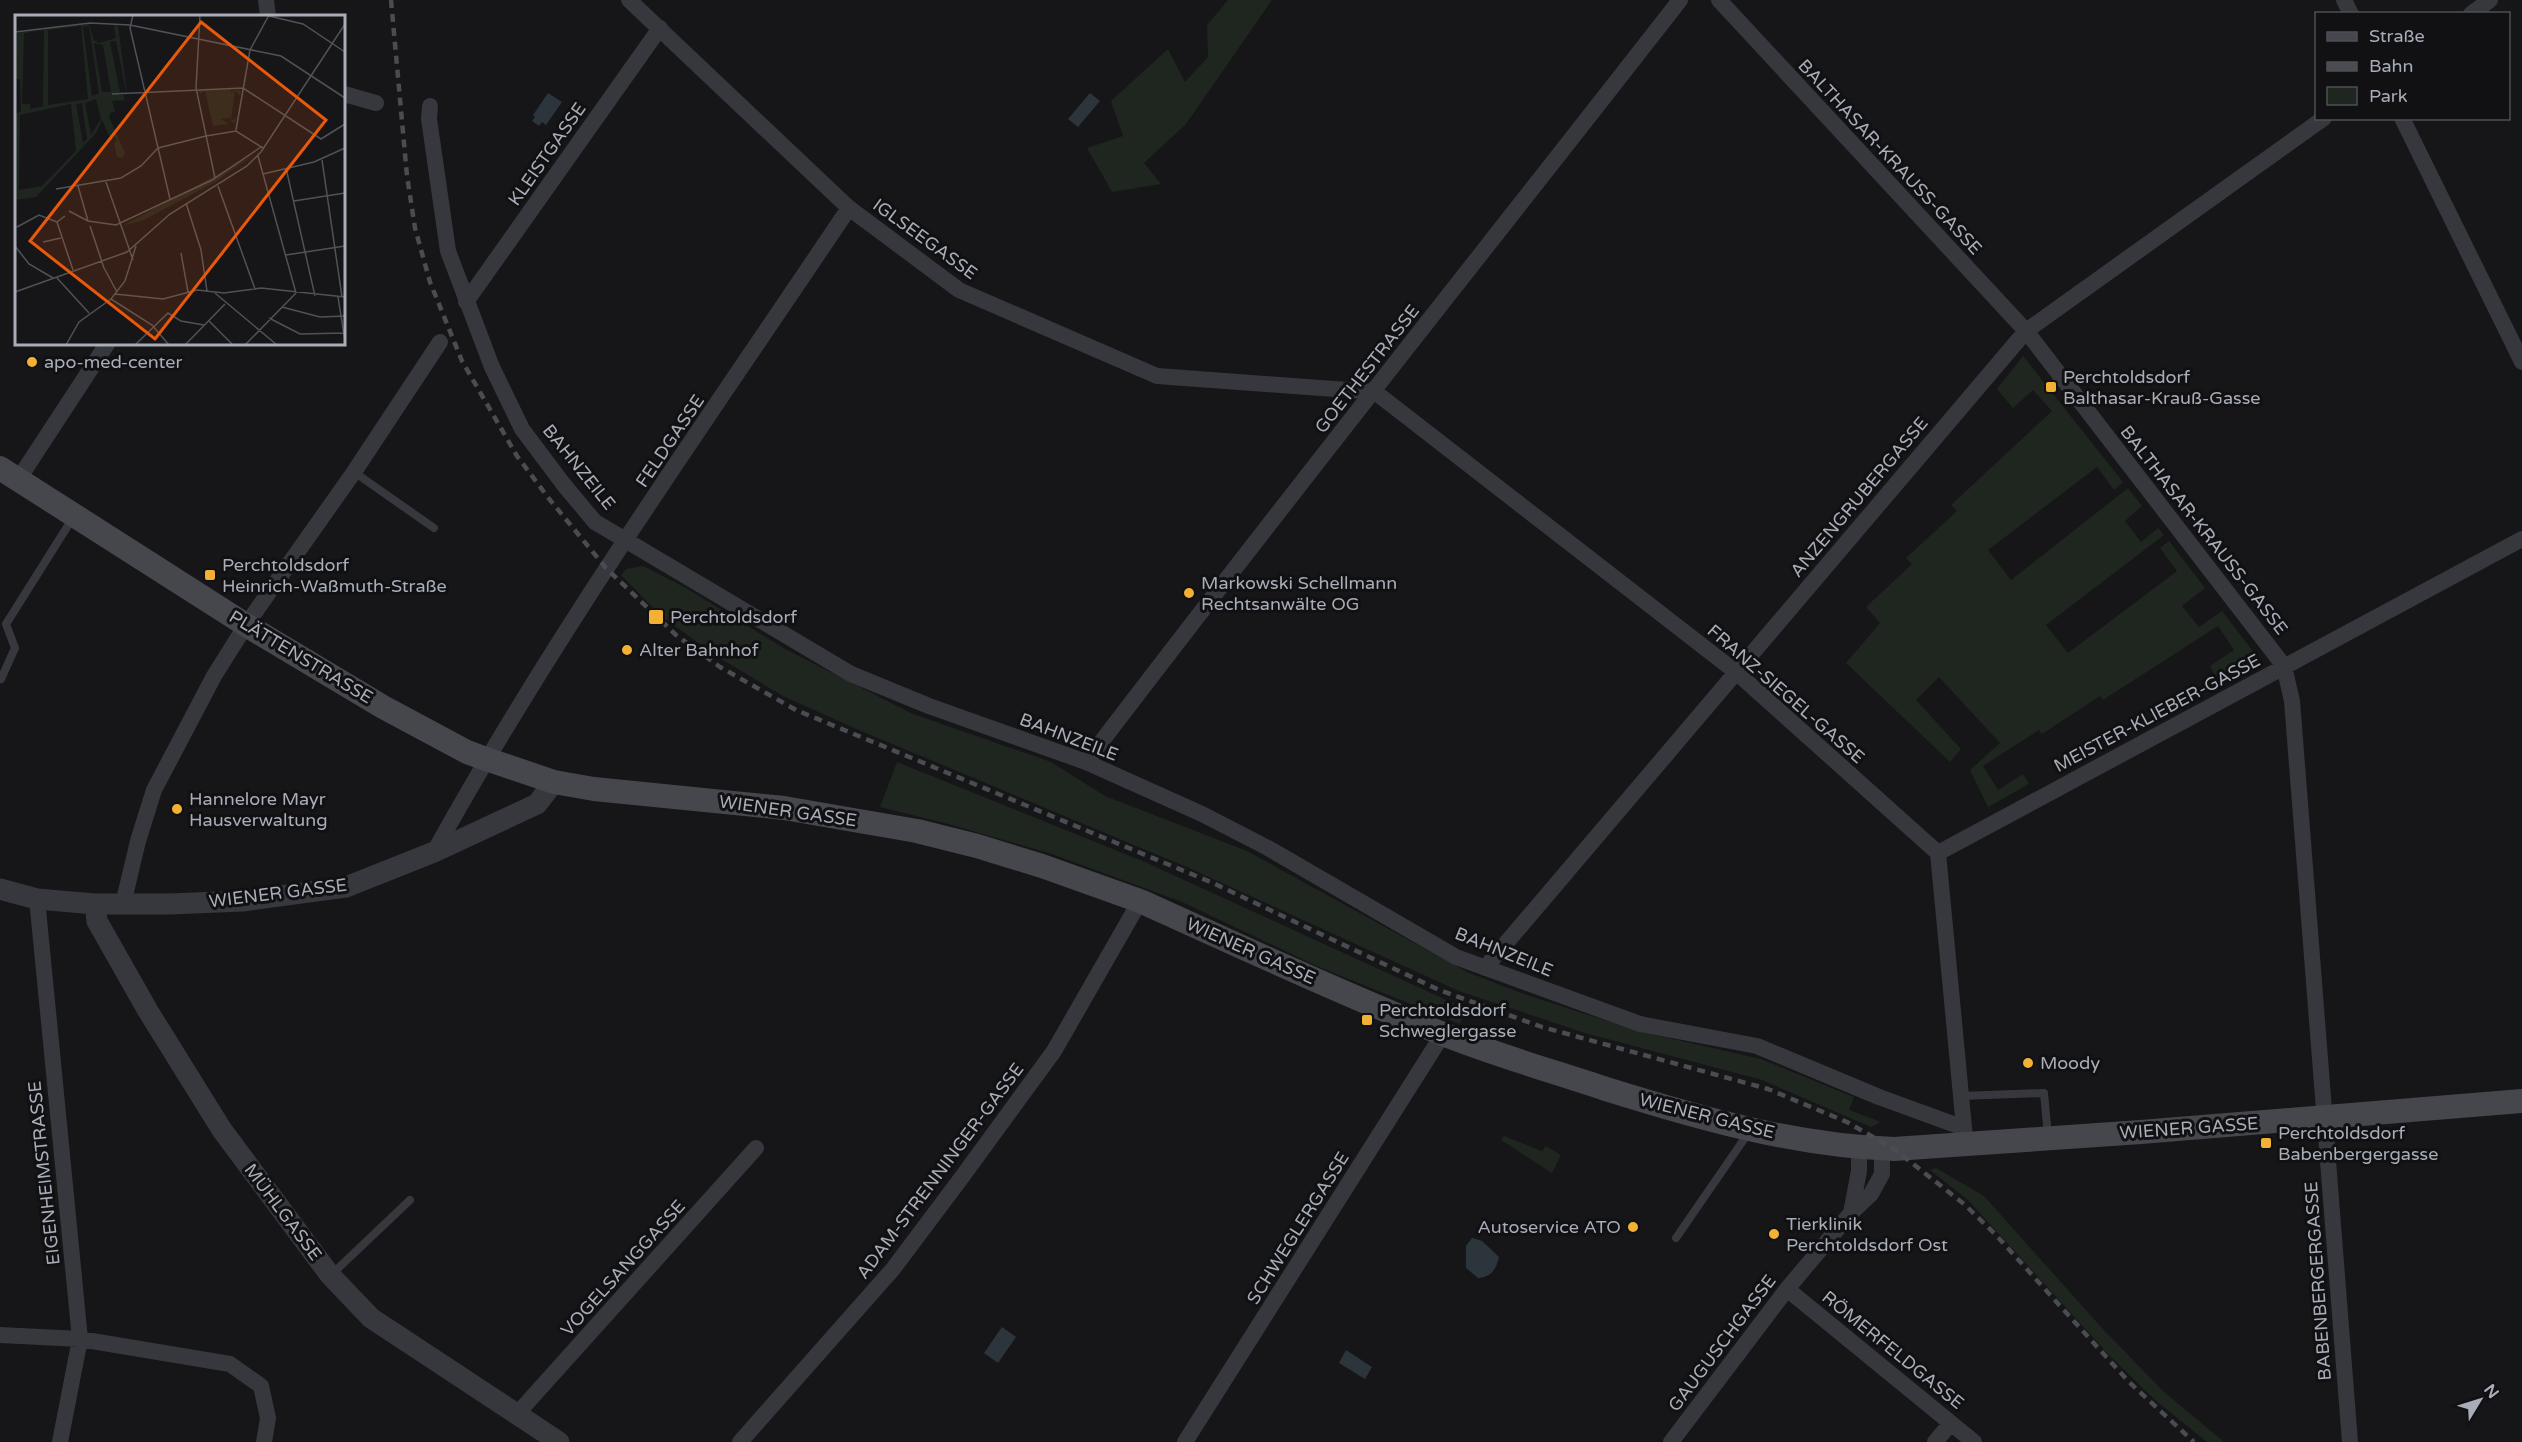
<svg xmlns="http://www.w3.org/2000/svg" width="2522" height="1442" font-family="'Varela Round',sans-serif">
<style>
.green{fill:#1e261f}
.water{fill:#2c353c}
.lines{fill:none;stroke-linecap:round;stroke-linejoin:round}
.service{stroke:#37383d;stroke-width:8}
.minor{stroke:#37383d;stroke-width:16}
.tertiary{stroke:#37383d;stroke-width:21}
.secondary{stroke:#45474d;stroke-width:24}
.rail{stroke:#4a4c52;stroke-width:4.5;stroke-dasharray:8 6;stroke-linecap:butt}
.poi-dot{fill:#f2b134;stroke:#111113;stroke-width:2}
.labels{text-anchor:middle;dominant-baseline:central;stroke-width:6;stroke-linejoin:round;paint-order:stroke}
.street-label{font-size:18px;fill:#a8adb8;stroke:#111113}
.poi-label{font-size:18px;fill:#a8adb8;stroke:#111113;text-anchor:start}
.inset-road{fill:none;stroke:#505258;stroke-width:1.5}
.view{fill:#e8590c;fill-opacity:0.15;stroke:#e8590c;stroke-width:3}
.inset-edge{fill:none;stroke:#a8adb8;stroke-width:3}
</style>
<rect width="100%" height="100%" fill="#161618"/>
<path class="green" d="M1228 0H1272L1186 124 1144 163 1161 184 1112 192 1087 148 1123 136 1111 101 1168 49 1185 82 1208 57 1207 25Z
M2023 356 2123 482 2114 490 2097 467 1988 550 2011 580 2128 488 2142 506 2125 521 2141 542 2158 528 2164 535 2046 625 2068 653 2177 571 2160 548 2169 541 2205 588 2182 606 2199 627 2222 611 2259 659 2219 682 2210 666 2234 650 2218 626 2103 700 2100 696 2042 734 2039 730 1983 766 1998 790 2023 774 2029 784 1988 807 1970 770 2000 743 1939 677 1916 700 1961 749 1950 762 1846 663 1880 623 1866 607 1912 564 1906 558 1957 511 1951 505 2052 411 2033 390 2013 408 1997 389Z
M643 566 686 588 785 649 913 714 1051 762 1105 796 1247 851 1467 972 1521 993 1638 1031 1761 1059 1854 1097 1849 1110 1881 1122 1871 1127 1762 1080 1585 1033 1459 991 1189 868 854 728 783 696 718 657 661 616 621 575 626 569Z
M897 762 1145 862 1466 1009 1460 1024 1319 967 1182 902 1052 854 948 824 880 807Z
M1504 1136 1542 1151 1546 1146 1561 1155 1552 1173 1501 1140Z
M1936 1168 1984 1196 2101 1327 2163 1391 2224 1442H2207L2155 1400 2109 1355 1968 1200 1930 1170Z"/>
<path class="water" d="M548 93 562 102 546 125 542 122 539 126 532 121 535 117 533 115Z
M1090 93 1100 101 1078 127 1068 119Z
M1472 1238 1482 1241 1499 1257C1496 1270 1491 1277 1478 1278L1466 1268V1246Z
M1002 1327 1016 1337 998 1363 984 1353Z
M1346 1350 1372 1367 1365 1379 1339 1363Z"/>
<g class="lines">
<path class="service" d="M354 472 434 528
M1 679 15 648 6 624 74 516
M1961 1096 2044 1093 2048 1136
M1676 1238 1749 1132
M331 1275 410 1200"/>
<path class="minor" d="M266 0 268 16
M629 0 849 208 959 290 1157 376 1375 392 1736 672 1938 853 1965 1138
M1719 0 2026 331 2284 666 2292 701 2350 1442
M2344 0 2351 14
M2471 14 2490 0
M344 94 376 103
M430 106 429 119 448 251 492 367 522 429 564 485 595 522 851 674 929 706 1086 762 1202 814 1268 848 1456 957 1640 1024 1757 1046 1879 1097 1964 1128
M2402 118 2522 362
M466 302 660 28
M18 480 107 344
M1086 762C1281 505 1482 254 1680 0
M434 852C558 628 707 420 849 208
M1938 853 2522 539
M37 899 80 1339 60 1442
M123 904 138 841 154 790 214 676 246 625 354 472 440 342
M1485 968 2026 331 2324 118
M1851 1213 1859 1171V1147
M1787 1289 1974 1442
M0 1335 80 1339 230 1364 261 1386 268 1418 264 1442
M517 1414 756 1148
M740 1442 893 1269 962 1177 1054 1051 1140 901
M1185 1442 1443 1034
M1671 1442 1787 1289 1851 1213 1871 1194 1882 1174V1148
M1935 1442 1951 1423"/>
<path class="tertiary" d="M0 889 37 899 95 904H170L243 901 346 887 434 852 537 804 554 782
M95 904 97 921 148 1011 222 1130 330 1275 371 1318 559 1442"/>
<path class="secondary" d="M0 468 246 625 383 707 467 752 486 759 554 782 594 789 784 808 917 831 977 846 1042 866 1140 901C1240 946 1340 993 1443 1034 1496 1055 1552 1071 1606 1089 1699 1118 1796 1146 1894 1149L2141 1132 2522 1101"/>
<path class="rail" d="M391 0 407 176 415 228 430 282 462 361 517 456 550 500 606 568 676 635 720 667 796 710 1213 883 1439 990 1542 1027 1768 1089 1847 1122 1894 1149 1964 1204 1995 1234 2129 1382 2194 1442"/>
</g>
<g class="poi-dot">
<circle cx="32" cy="362" r="6"/>
<rect x="2045" y="381" width="12" height="12" rx="3"/>
<rect x="204" y="569" width="12" height="12" rx="3"/>
<circle cx="1189" cy="593" r="6"/>
<rect x="648" y="609" width="16" height="16" rx="3"/>
<circle cx="627" cy="650" r="6"/>
<circle cx="177" cy="809" r="6"/>
<rect x="1361" y="1014" width="12" height="12" rx="3"/>
<circle cx="2028" cy="1063" r="6"/>
<rect x="2260" y="1137" width="12" height="12" rx="3"/>
<circle cx="1633" cy="1227" r="6"/>
<circle cx="1774" cy="1234" r="6"/>
</g>
<g class="labels">
<g class="street-label">
<text transform="translate(547 154) rotate(-55)">KLEISTGASSE</text>
<text transform="translate(1890 157) rotate(47)">BALTHASAR-KRAUSS-GASSE</text>
<text transform="translate(925 239) rotate(36)">IGLSEEGASSE</text>
<text transform="translate(1367 369) rotate(-52)">GOETHESTRASSE</text>
<text transform="translate(670 441) rotate(-56)">FELDGASSE</text>
<text transform="translate(579 467) rotate(51)">BAHNZEILE</text>
<text transform="translate(1859 497) rotate(-50)">ANZENGRUBERGASSE</text>
<text transform="translate(2204 530) rotate(52)">BALTHASAR-KRAUSS-GASSE</text>
<text transform="translate(301 657) rotate(31)">PLÄTTENSTRASSE</text>
<text transform="translate(1786 694) rotate(41)">FRANZ-SIEGEL-GASSE</text>
<text transform="translate(2157 713) rotate(-28)">MEISTER-KLIEBER-GASSE</text>
<text transform="translate(1069 737) rotate(21)">BAHNZEILE</text>
<text transform="translate(788 811) rotate(8)">WIENER GASSE</text>
<text transform="translate(278 893) rotate(-7)">WIENER GASSE</text>
<text transform="translate(1251 951) rotate(24)">WIENER GASSE</text>
<text transform="translate(1504 952) rotate(22)">BAHNZEILE</text>
<text transform="translate(1707 1116) rotate(14)">WIENER GASSE</text>
<text transform="translate(2189 1128) rotate(-4)">WIENER GASSE</text>
<text transform="translate(940 1171) rotate(-53)">ADAM-STRENNINGER-GASSE</text>
<text transform="translate(44 1173) rotate(-96)">EIGENHEIMSTRASSE</text>
<text transform="translate(283 1212) rotate(53)">MÜHLGASSE</text>
<text transform="translate(1298 1228) rotate(-58)">SCHWEGLERGASSE</text>
<text transform="translate(623 1268) rotate(-48)">VOGELSANGGASSE</text>
<text transform="translate(2318 1281) rotate(-94)">BABENBERGERGASSE</text>
<text transform="translate(1722 1343) rotate(-53)">GAUGUSCHGASSE</text>
<text transform="translate(1893 1350) rotate(39)">RÖMERFELDGASSE</text>
</g>
<g class="poi-label">
<text x="44" y="362">apo-med-center</text>
<text x="2063" y="377">Perchtoldsdorf<tspan x="2063" dy="21">Balthasar-Krauß-Gasse</tspan></text>
<text x="222" y="565">Perchtoldsdorf<tspan x="222" dy="21">Heinrich-Waßmuth-Straße</tspan></text>
<text x="1201" y="583">Markowski Schellmann<tspan x="1201" dy="21">Rechtsanwälte OG</tspan></text>
<text x="670" y="617">Perchtoldsdorf</text>
<text x="639" y="650">Alter Bahnhof</text>
<text x="189" y="799">Hannelore Mayr<tspan x="189" dy="21">Hausverwaltung</tspan></text>
<text x="1379" y="1010">Perchtoldsdorf<tspan x="1379" dy="21">Schweglergasse</tspan></text>
<text x="2040" y="1063">Moody</text>
<text x="2278" y="1133">Perchtoldsdorf<tspan x="2278" dy="21">Babenbergergasse</tspan></text>
<text x="1786" y="1224">Tierklinik<tspan x="1786" dy="21">Perchtoldsdorf Ost</tspan></text>
<text x="1621" y="1227" text-anchor="end">Autoservice ATO</text>
</g>
</g>
<g transform="translate(15 15)">
<rect width="330" height="330" fill="#161618"/>
<path d="M74 9 79 25 84 28 101 23 99 10 103 11 112 78 98 80H108L110 85 97 86 100 97H96L94 102 110 138 107 143 102 142 99 128 102 125 96 118 97 127 87 105 81 118 21 182 0 185V99L6 96 5 64H0V18ZM66 11 73 84 33 90V15ZM74 11 84 78 77 81 68 12ZM29 15 28 91 15 94V89H7L9 18ZM101 26 111 76V77H105L95 27ZM79 28 88 30 96 77H87ZM81 84 86 104 76 120 70 88ZM67 88 72 124 68 128 61 89ZM56 89 61 136 27 171 4 175 5 100ZM183 75H216V78L219 75H226L225 80 220 76 216 106 221 103 220 108 216 107 215 103 206 104 214 109 198 111 190 76 185 79ZM240 139 200 167 129 205 107 211Z" fill="#1e261f" fill-rule="evenodd"/>
<path class="inset-road" d="M118 0 115 13 155 184M185 0 181 73 200 163M254 1 288 9 330 37M0 17 75 8 115 10 266 41 330 83M97 79 228 73 306 124 330 109M221 115 235 35 254 0M243 141 281 278M307 145 327 282M271 153 300 281M248 159 299 147 330 133M91 167 118 245M63 171 73 206M203 171 240 274M41 174 106 163 126 151 143 133 191 121 221 116 248 133M279 186 330 178M171 188 186 235 192 276M54 196 73 206 101 210 197 165 246 132M50 201 42 207 58 255M75 211 89 253 102 277M2 212 24 200 42 207M28 227 46 223M0 231 14 249 38 263M166 238 173 277M271 240 330 231M42 263 74 298M0 277 112 237 155 199 232 151 246 137 330 9M200 278 262 330M100 279 148 284 182 275 209 278 246 273 330 282M323 282 330 326M96 284 137 310 154 330M267 292 305 302 330 301M254 303 285 319 329 318M194 306 218 330M51 330 64 307 96 284 110 266 121 231M120 330 153 298 166 306 189 310M170 330 210 289M230 330 281 278"/>
<path class="view" d="M186 7 311 105 140 324 15 226Z"/>
<rect width="330" height="330" class="inset-edge"/>
</g>
<rect x="2315" y="12" width="195" height="108" fill="#111113" stroke="#4d4f55" stroke-width="1.5"/>
<rect x="2327" y="32" width="30" height="9" fill="#45474d" stroke="#4d4f55" stroke-width="1.5"/>
<text x="2369" y="42" font-size="18" fill="#a8adb8">Straße</text>
<rect x="2327" y="62" width="30" height="9" fill="#4a4c52" stroke="#4d4f55" stroke-width="1.5"/>
<text x="2369" y="72" font-size="18" fill="#a8adb8">Bahn</text>
<rect x="2327" y="87" width="30" height="18" fill="#1e261f" stroke="#4d4f55" stroke-width="1.5"/>
<text x="2369" y="102" font-size="18" fill="#a8adb8">Park</text>
<g transform="translate(2480 1400) rotate(52)" stroke="#111113" stroke-width="4.5" paint-order="stroke">
<path d="M0-4.5L10 22L0 15L-10 22Z" fill="#a8adb8"/>
<text y="-9" font-size="16" font-weight="bold" text-anchor="middle" fill="#a8adb8">N</text>
</g>
</svg>
